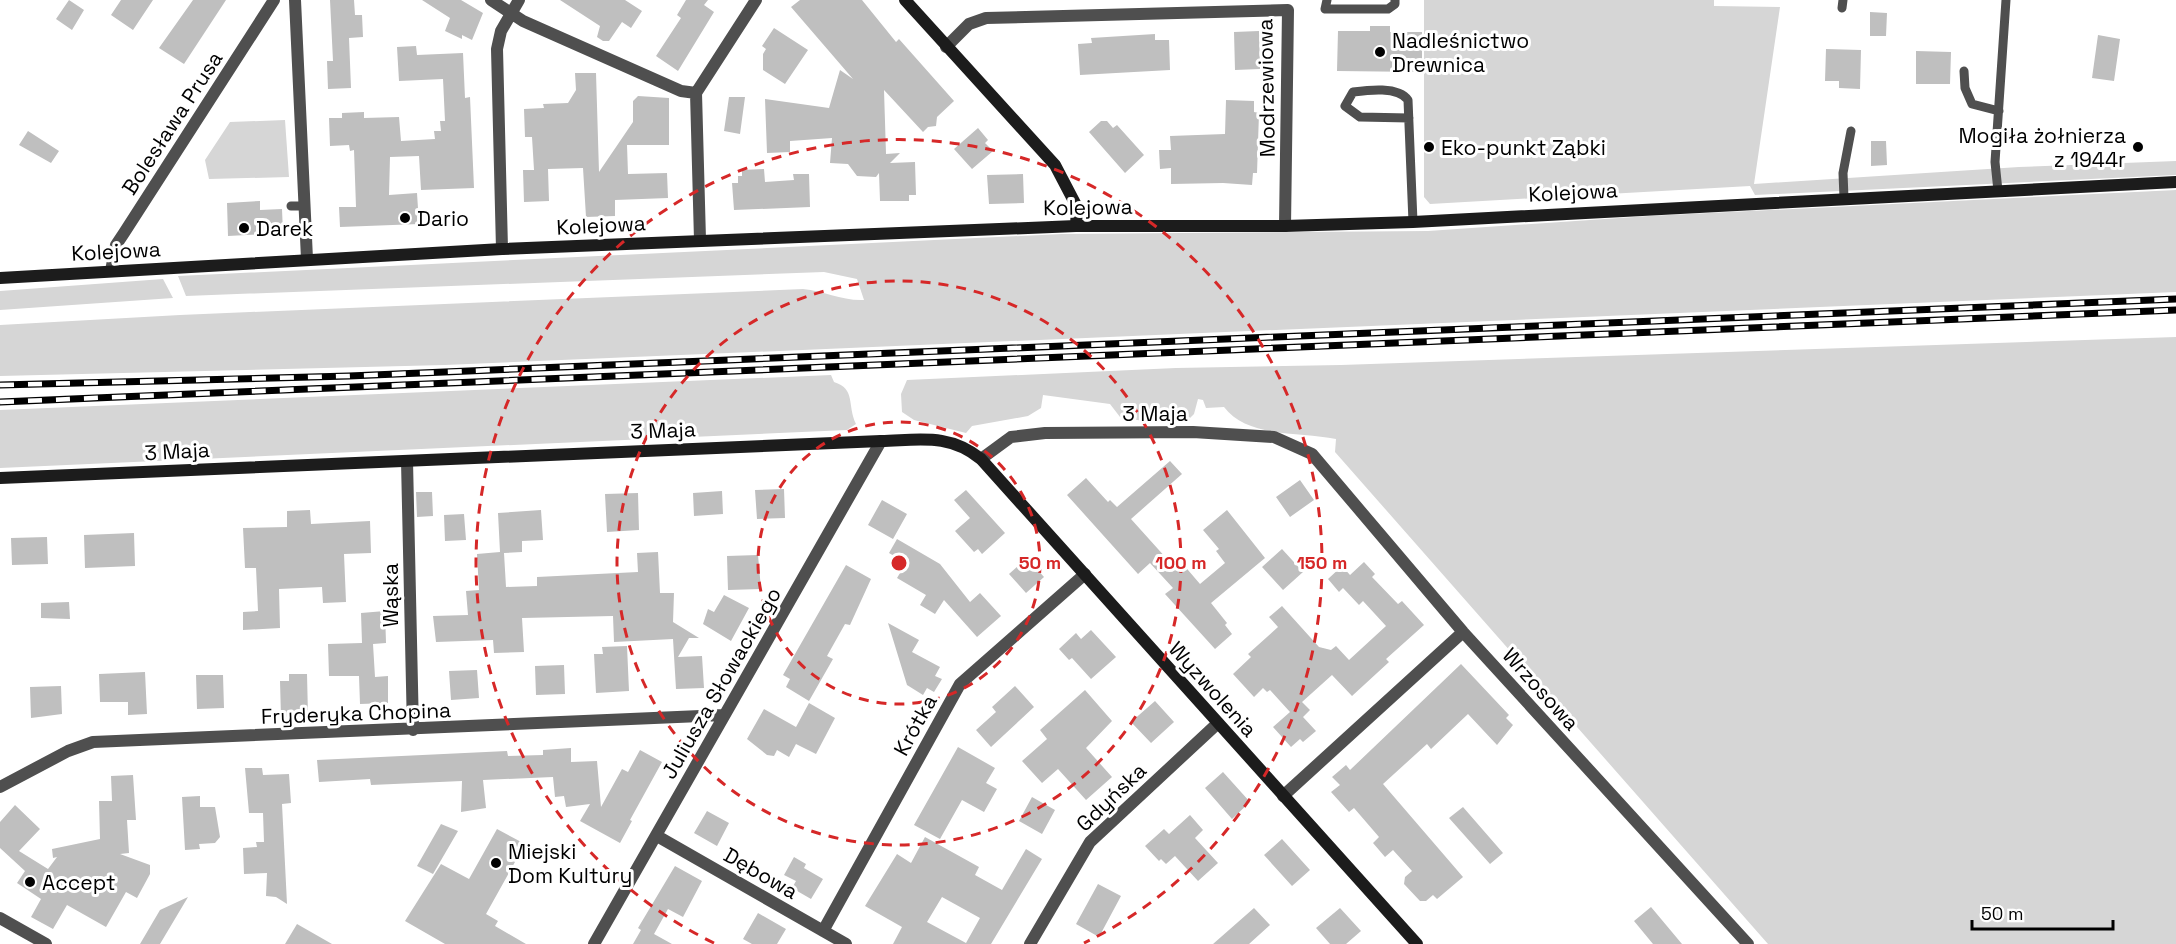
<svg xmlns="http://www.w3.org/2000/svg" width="2176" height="944" font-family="'Space Grotesk',sans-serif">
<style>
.green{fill:#d6d6d6}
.building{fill:#bfbfbf;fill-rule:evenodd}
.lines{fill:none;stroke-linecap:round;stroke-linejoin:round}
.lane{stroke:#4f4f4f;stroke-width:9}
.street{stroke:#4f4f4f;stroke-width:12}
.secondary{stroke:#1c1c1c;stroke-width:12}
.rail-casing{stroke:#000;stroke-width:7}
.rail{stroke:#fff;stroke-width:4.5;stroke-dasharray:14;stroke-linecap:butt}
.ring{fill:none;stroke:#d62828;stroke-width:3;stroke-dasharray:10 8}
.poi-dot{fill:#000;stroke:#fff;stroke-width:2}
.labels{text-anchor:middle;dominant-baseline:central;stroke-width:6;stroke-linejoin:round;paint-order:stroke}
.poi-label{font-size:21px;fill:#000;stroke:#fff;text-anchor:start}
.street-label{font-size:21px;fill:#000;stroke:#fff}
.centre{fill:#d62828;stroke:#fff;stroke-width:3}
.ring-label{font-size:18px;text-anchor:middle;font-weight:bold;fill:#d62828;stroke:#fff;stroke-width:6;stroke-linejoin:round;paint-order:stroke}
</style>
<rect width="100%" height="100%" fill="#fff"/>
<path class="green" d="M1424 0H1714V6L1780 7 1754 184 2019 167 2176 161V175L1755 195 1750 186 1430 204 1424 197Z
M285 120 289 177 209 179 205 160 230 122Z
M2176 190V292L445 365 0 376V325L180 315 803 289C824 291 842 301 864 300L857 279 824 272 186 296 178 276 1062 234 1428 231 1649 216Z
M163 279 173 298 0 310V291Z
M2176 337V944H1768L1335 452 1336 439C1301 432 1247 438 1224 407L1206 408 1203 400 1198 399 1194 414 1188 420 1155 423 1120 417 1110 404 1043 395 1041 408 1028 416 972 426 966 433 914 420 902 412 901 394 907 380 1176 368 1341 365Z
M831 375 834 382C856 389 847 405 856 424L847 430 0 468V410Z"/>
<path class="building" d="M69 0 84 10 72 30 56 19Z
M121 0H153L133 30 111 15Z
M193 0H226L184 64 159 48Z
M330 0H354L355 15H362L363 37 349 38 351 88 328 89 327 61H333Z
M422 0H461L483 13 472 40 462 35V39L445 31 450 18Z
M560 0H625L642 11 631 28 622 22 609 41H603L597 37 600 26Z
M686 0H708L704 5 714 12 678 71 656 56 681 18 677 15Z
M800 0H862L896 42 899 39 954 101 937 117 936 126 928 127 923 132 884 90 886 154 900 153 890 163 915 162 916 195H909V201H880L879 173 876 177 857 176 848 164 830 163 832 138 790 141V152L767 153 765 99 829 108 840 70 853 79 791 7Z
M1870 12 1887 13 1886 36H1870Z
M1370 26H1390V32H1422V72L1337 71 1338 31H1370Z
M774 28 808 50 785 84 763 70V54L766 49 762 46Z
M1259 31 1260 69 1235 70 1234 32Z
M1155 34V40H1169L1170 70 1080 75 1078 44 1092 43 1091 38Z
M2098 35 2120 39 2114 81 2092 78Z
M416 46 417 55 463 53 465 98 470 97 474 188 421 190 419 156 390 157 389 195 417 193 419 224 340 227 339 207H356L354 150 350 151 349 145 330 146 329 118H342V113L364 112V118L399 117 401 141 435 139 434 131H441L440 121H445L443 79 399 81 397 47Z
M1826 49 1861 50 1860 89 1839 88V81H1825Z
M1916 51 1951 52 1950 84H1916Z
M575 73H596L599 172 633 122V101L638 96 669 98V145H627L628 174 667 173 668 198 615 200V216L586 217 583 168 548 169 549 201 524 202 523 170H534L532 137H525L524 109 544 108 543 104 568 103 576 90Z
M729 97H745L740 134 724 131Z
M1226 100 1254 101V112L1259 113 1257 173H1253L1252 185 1223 183 1171 184V168L1160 169 1159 150H1171L1170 136 1225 134Z
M1101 121H1107L1113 128 1117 125 1144 155 1125 173 1089 132Z
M978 128 988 140 985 143 993 151 972 169 954 149Z
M28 131 59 151 51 163 19 145Z
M1871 141H1886L1887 165 1871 166Z
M764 169 765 182 794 180 793 174H809L810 207 734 210 732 183H738V176H742V170Z
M1023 174 1024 203 989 204 987 175Z
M260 201V210L282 209 283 233 228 236 227 203Z
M1170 461 1182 474 1131 519 1176 569 1182 563 1200 584 1225 563 1216 551 1219 549 1203 530 1227 510 1265 558 1211 603 1227 623 1225 625 1232 634 1215 649 1165 594 1173 588 1150 563 1138 574 1067 495 1086 478 1108 502 1110 500 1117 507Z
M1300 480 1314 500 1290 517 1276 497Z
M784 489 785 518 757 519 755 490Z
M966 490 1005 533 982 554 978 549 974 552 955 531 970 518 954 500Z
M722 491 723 514 694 516 693 493Z
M416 492H432L433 516 417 517Z
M638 493 639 530 607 532 605 494Z
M882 500 907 514 893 539 868 525Z
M310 510 311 524 370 521 371 553 344 554 346 602 323 603 322 587 279 589 280 628 243 630V612L258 611 256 568H245L243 528 287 527V511Z
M541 510 543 540 522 541V552L504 553 506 587 537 586V577L638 572 637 553 658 552 660 593H674L673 622 699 638H689L678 657 702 656 704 688 676 689 673 639 614 642 613 616 522 618 524 652 494 653 493 640 436 642 433 616 468 615 466 591 479 590 477 554 500 552 498 513Z
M464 514 466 540 445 541 444 515Z
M134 533 135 566 85 568 84 535Z
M47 537 48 564 12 565 11 538Z
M897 539 940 564 970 602 980 593 1001 616 977 637 944 600 935 614 920 605 926 595 897 578 906 563 889 553Z
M1282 549 1303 572 1283 590 1262 567Z
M758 555 761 589 728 590 727 556Z
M1027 558 1044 577 1026 593 1009 574Z
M1364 562 1375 574 1372 577 1398 604 1402 601 1424 625 1386 659 1389 662 1352 696 1332 675 1302 702 1310 710 1303 717 1316 731 1303 742 1300 739 1291 747 1273 727 1290 712 1270 690 1267 692 1263 688 1254 697 1233 674 1251 657 1248 654 1278 627 1269 617 1282 606 1319 647 1331 650 1336 646 1349 660 1386 626 1363 601 1359 605 1343 588 1339 592 1328 579 1342 566 1350 575Z
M846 565 871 579 850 625 845 624 827 656 833 659 809 701 786 687 790 679 783 675Z
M724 595 749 608 731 641 703 624 708 609 714 612Z
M69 602 70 619 41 618V603Z
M385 611 386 643 373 644 375 677 388 676V703L360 704 359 676H329L328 644 362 643 361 613Z
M888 623 919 640 912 652 940 667 935 676 942 679 934 692 927 688 923 695 907 685Z
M1091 630 1116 657 1091 679 1072 658 1069 660 1059 649 1076 633 1081 639Z
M627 646 629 691 596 693 594 654H603L602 647Z
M1461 664 1509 715 1506 718 1513 725 1497 745 1468 714 1431 749 1427 744 1383 784 1463 877 1437 899 1433 895 1426 901H1420L1404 884 1405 877 1412 871 1393 850 1385 857 1373 843 1379 837 1354 808 1349 812 1331 792 1340 785 1332 777 1346 765 1350 770Z
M564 665 565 694 536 695 535 666Z
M477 670 479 698 451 700 449 671Z
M145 672 147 714 128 715V702H100L99 674Z
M289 674H307L308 716 281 717 280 681H289Z
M196 675H223L224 708 197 709Z
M61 686 62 714 31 718 30 687Z
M1015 686 1034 707 991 747 976 730 996 712 992 707Z
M1085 690 1112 721 1086 748 1112 777 1086 800 1058 769 1042 783 1022 761 1047 739 1040 730Z
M1155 701 1174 722 1151 743 1131 722Z
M809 703 835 718 816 754 796 744 789 757 777 750 774 756 767 755 747 739 764 709 796 727Z
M958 747 995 768 986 783 997 789 984 812 962 800 940 839 914 825Z
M571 748V762L597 761 601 807 622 769 628 772 640 750 662 762 630 820 632 821 620 843 580 821 590 804 566 807 564 796 555 797 553 777 483 780 486 808 461 812 462 781 371 785 370 779 319 782 317 760 507 751 508 756 543 755V750Z
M245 768H262L263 775 289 774 291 803 282 804 287 904 276 897 266 896 267 873 244 874 243 848 257 847 256 842H264L263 813H249Z
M1223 772 1250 802 1232 819 1205 788Z
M133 775 136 820H127L129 853 120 854 150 865V874L137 898 126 892 106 927 67 905 53 929 31 917 41 899 17 883 25 871 0 848V822L15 805 40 829 19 851 48 869 57 857 53 858 52 849 100 839 99 801H112L111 776Z
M200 796V807H215L220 837 215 843 199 844 200 849 185 850 182 797Z
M1032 797 1055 810 1042 834 1019 821Z
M1463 807 1503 853 1490 864 1449 818Z
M707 811 729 823 717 846 694 833Z
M1190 815 1203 830 1195 838 1218 863 1198 881 1175 856 1166 864 1161 859 1159 861 1145 846 1164 829 1169 834Z
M441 824 458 831 433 874 417 866Z
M497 829 525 844 486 914 498 921 495 926 526 944H445L405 921 441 864 469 879Z
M925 837 979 867 975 875 1002 890 1026 849 1042 859 991 944H893L902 927 865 906 897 854 911 863ZM942 897 980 918 966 943 927 922Z
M1282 839 1310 870 1292 886 1264 855Z
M794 857 806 864 804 868 823 879 811 899 792 888 796 881 784 875Z
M675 866 702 881 683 917 668 909 654 934 672 944H633L641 930 638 928Z
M1098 884 1121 896 1099 937 1076 924Z
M188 897 160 944H140L160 910Z
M1651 907 1682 944H1653L1634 921Z
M1254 908 1270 925 1249 944H1213Z
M1340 908 1361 931 1346 944H1330L1316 928Z
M758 913 786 929 777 944H752L743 939Z
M297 924 332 944H285Z"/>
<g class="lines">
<path class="lane" d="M1327 0 1325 9H1388L1395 4V0
M1842 8 1843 0
M1964 71 1965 88 1972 104 1999 111
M1409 118 1360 117 1345 106 1353 92C1368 90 1398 86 1408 100 1410 141 1411 181 1413 222
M1998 191 1995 162 2006 0
M1844 198 1843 173 1851 131
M291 206H304"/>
<path class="street" d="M295 0 307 259
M491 0 523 21 681 91 696 93
M946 47 969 24 986 18 1288 10 1285 226
M700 240 696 93 756 0
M502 249 497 49 501 31 519 0
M111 271 116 245 124 233 274 0
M981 459 1011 437 1045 433 1193 432 1274 437 1312 454 1463 632 1748 944
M407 461 413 730
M0 787 68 751 93 742 724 715
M1283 796 1463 632
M657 836 846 944
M0 918 46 944
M823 931 960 684 1085 574
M594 944 881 441
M1030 944 1090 842 1218 723"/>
<path class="secondary" d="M905 0 1055 165 1077 207 1076 226
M0 278 502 249 1076 226H1285L1413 222 2176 182
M0 478 881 441C920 440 949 433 981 459L1417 944"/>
<g class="rail-casing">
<path id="rail" d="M0 385 349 376 2176 299
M0 402 2176 310"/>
</g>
<use href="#rail" class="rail"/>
</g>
<g class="ring">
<circle cx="899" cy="563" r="141"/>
<circle cx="899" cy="563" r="282"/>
<path d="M714 943A423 423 0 1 1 1084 943"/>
</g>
<g class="poi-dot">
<circle cx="1380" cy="52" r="6"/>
<circle cx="1429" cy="147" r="6"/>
<circle cx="2138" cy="147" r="6"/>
<circle cx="405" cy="218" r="6"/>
<circle cx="244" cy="228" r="6"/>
<circle cx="496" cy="863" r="6"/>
<circle cx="30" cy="882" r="6"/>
</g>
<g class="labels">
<g class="poi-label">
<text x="1392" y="40">Nadleśnictwo<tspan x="1392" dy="24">Drewnica</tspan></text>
<text x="2126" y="135" text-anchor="end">Mogiła żołnierza<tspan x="2126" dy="24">z 1944r</tspan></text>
<text x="1441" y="147">Eko-punkt Ząbki</text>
<text x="417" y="218">Dario</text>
<text x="256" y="228">Darek</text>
<text x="508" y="851">Miejski<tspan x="508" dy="24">Dom Kultury</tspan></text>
<text x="42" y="882">Accept</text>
</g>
<g class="street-label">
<text transform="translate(1266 88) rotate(-91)">Modrzewiowa</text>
<text transform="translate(172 123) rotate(-57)">Bolesława Prusa</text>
<text transform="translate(1573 192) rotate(-3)">Kolejowa</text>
<text transform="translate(1088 207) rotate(-1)">Kolejowa</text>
<text transform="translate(601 225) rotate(-3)">Kolejowa</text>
<text transform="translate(116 251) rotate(-3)">Kolejowa</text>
<text x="1155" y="413">3 Maja</text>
<text transform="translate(663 430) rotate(-2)">3 Maja</text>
<text transform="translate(177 451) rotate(-3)">3 Maja</text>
<text transform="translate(390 595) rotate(-90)">Wąska</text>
<text transform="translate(721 683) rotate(-60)">Juliusza Słowackiego</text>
<text transform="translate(1213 689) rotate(48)">Wyzwolenia</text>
<text transform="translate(1541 689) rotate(48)">Wrzosowa</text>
<text transform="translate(356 713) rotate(-2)">Fryderyka Chopina</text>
<text transform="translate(915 725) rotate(-61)">Krótka</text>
<text transform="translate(1111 797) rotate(-44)">Gdyńska</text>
<text transform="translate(761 873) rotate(30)">Dębowa</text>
</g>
</g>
<circle cx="899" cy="563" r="9" class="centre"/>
<g class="ring-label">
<text x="1040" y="569">50 m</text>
<text x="1181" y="569">100 m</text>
<text x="1322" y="569">150 m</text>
</g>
<path d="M1972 920v9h141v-9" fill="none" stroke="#000000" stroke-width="3"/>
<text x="1981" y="920" font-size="18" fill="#000000" stroke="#ffffff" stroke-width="4.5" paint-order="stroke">50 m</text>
</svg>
